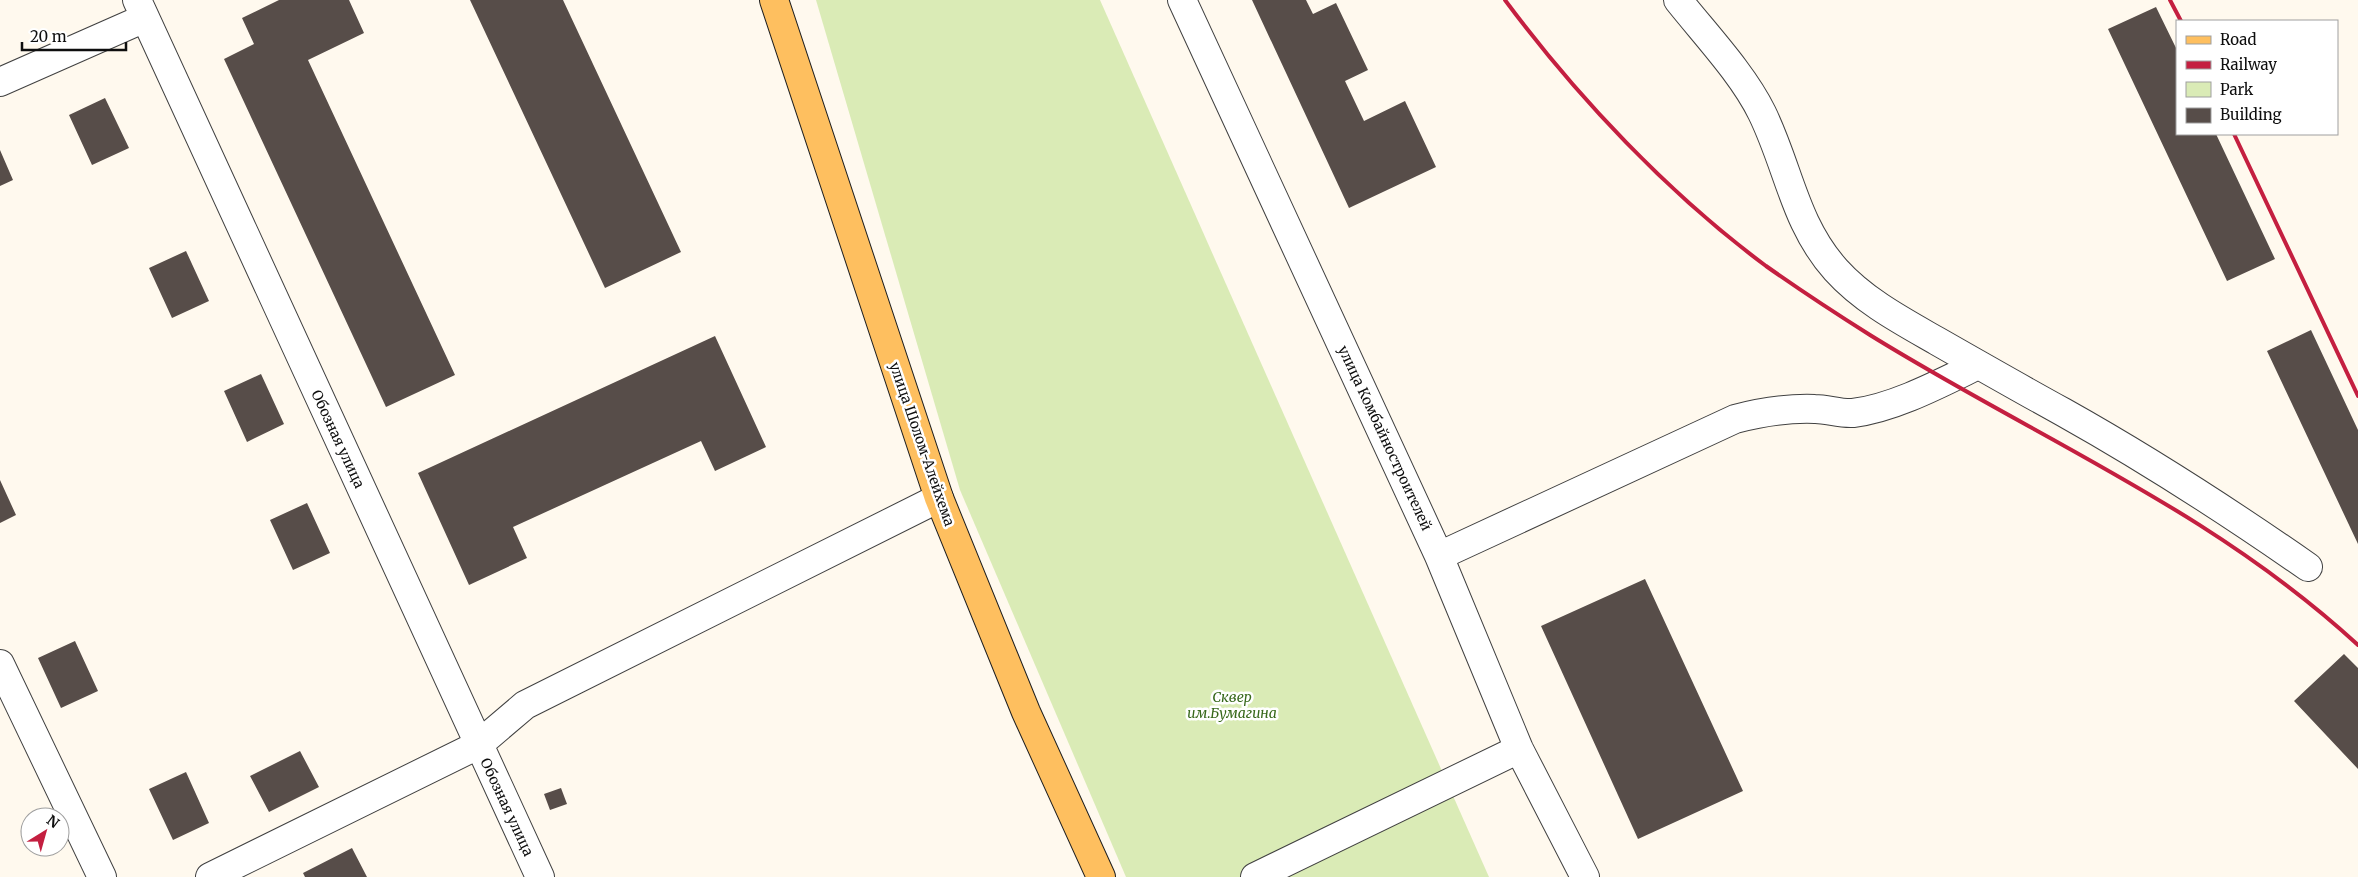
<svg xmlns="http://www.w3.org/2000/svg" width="2358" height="877" font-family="Merriweather,serif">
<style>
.green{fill:#daebb6}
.building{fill:#574d49}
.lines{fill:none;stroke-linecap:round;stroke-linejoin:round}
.minor-casing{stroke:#414141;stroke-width:30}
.major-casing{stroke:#1f1f1f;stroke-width:30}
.minor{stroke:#fff;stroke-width:28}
.major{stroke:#febf5f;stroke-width:28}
.rail{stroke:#c41f40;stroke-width:4}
.labels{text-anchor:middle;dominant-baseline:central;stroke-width:5;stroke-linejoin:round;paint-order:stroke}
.street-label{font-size:14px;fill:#0e0e0e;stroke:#fff}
.park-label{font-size:14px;font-style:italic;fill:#37681b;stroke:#fff}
</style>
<rect width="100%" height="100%" fill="#fff9ee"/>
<path class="green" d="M816 0H1100L1489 877H1126L960 490Z"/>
<path class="building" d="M279 0H349L364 33 308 60 455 375 386 407 224 59 254 44 242 18Z
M470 0H563L681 252 605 288Z
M1252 0H1306L1313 14 1336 3 1368 70 1345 81 1364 121 1405 101 1436 167 1349 208Z
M2156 7 2177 50V134H2216L2275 259 2227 281 2108 29Z
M105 98 129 148 92 165 69 115Z
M0 150 13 180 0 186Z
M186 251 209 301 172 318 149 268Z
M2311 330 2358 430V544L2267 351Z
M715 336 766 447 715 471 701 441 513 527 527 558 469 585 418 473Z
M261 374 284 424 247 442 224 391Z
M0 480 16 515 0 523Z
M307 503 330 553 293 570 270 520Z
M1645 579 1743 791 1638 839 1541 626Z
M75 641 98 691 61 708 38 658Z
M2344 654 2358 668V769L2294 701Z
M300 751 319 787 269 812 250 776Z
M186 772 209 823 173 840 149 789Z
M561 788 567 804 550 810 544 794Z
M352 848 367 877H305L303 873Z"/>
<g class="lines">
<g class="minor-casing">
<path id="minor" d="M137 0 540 877
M1182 0 1439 556 1519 749 1585 877
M1678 0C1705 34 1743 74 1762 113 1789 168 1794 223 1836 270 1864 301 1902 321 1937 341 1979 365 2021 389 2063 412 2147 459 2229 512 2308 567
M0 82 145 18
M1439 556 1735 419C1761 412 1787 408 1815 409 1827 409 1841 414 1853 413 1894 408 1941 383 1978 365
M0 664 102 877
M210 877 478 745 525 705 939 498
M1255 877 1519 749"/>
</g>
<g class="major-casing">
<path id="major" d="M774 0 939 498 1026 712 1101 877"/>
</g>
<use href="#minor" class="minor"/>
<use href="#major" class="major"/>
<path class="rail" d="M1505 0C1577 97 1669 194 1766 266 1800 290 1835 313 1870 335 2036 438 2212 510 2358 645
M2170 0 2181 21
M2234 134 2358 396"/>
</g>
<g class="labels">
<g class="street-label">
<text transform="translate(1385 438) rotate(65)">улица Комбайностроителей</text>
<text transform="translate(338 439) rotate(65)">Обозная улица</text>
<text transform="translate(922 444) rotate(71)">улица Шолом-Алейхема</text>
<text transform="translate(507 807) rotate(65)">Обозная улица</text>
</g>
<g class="park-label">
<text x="1232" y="697">Сквер<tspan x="1232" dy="16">им.Бумагина</tspan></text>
</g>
</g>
<rect x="2176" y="20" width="162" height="115" fill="#ffffff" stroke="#9f9f9f"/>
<rect x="2186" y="36" width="25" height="8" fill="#febf5f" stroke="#9f9f9f"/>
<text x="2220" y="45" font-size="15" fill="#0e0e0e">Road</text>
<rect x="2186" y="61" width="25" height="8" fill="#c41f40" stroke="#9f9f9f"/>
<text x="2220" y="70" font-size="15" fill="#0e0e0e">Railway</text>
<rect x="2186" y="82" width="25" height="15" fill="#daebb6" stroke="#9f9f9f"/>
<text x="2220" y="95" font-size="15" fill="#0e0e0e">Park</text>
<rect x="2186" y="108" width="25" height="15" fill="#574d49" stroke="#9f9f9f"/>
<text x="2220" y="120" font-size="15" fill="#0e0e0e">Building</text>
<g transform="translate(45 832) rotate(37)"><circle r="24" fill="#ffffff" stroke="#9f9f9f"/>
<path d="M0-4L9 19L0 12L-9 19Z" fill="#c41f40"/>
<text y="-8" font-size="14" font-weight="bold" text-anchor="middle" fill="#0e0e0e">N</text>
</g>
<path d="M22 42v8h104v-8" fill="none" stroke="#0e0e0e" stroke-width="2.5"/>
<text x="30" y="42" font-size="15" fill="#0e0e0e" stroke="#ffffff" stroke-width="4" paint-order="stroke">20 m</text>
</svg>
